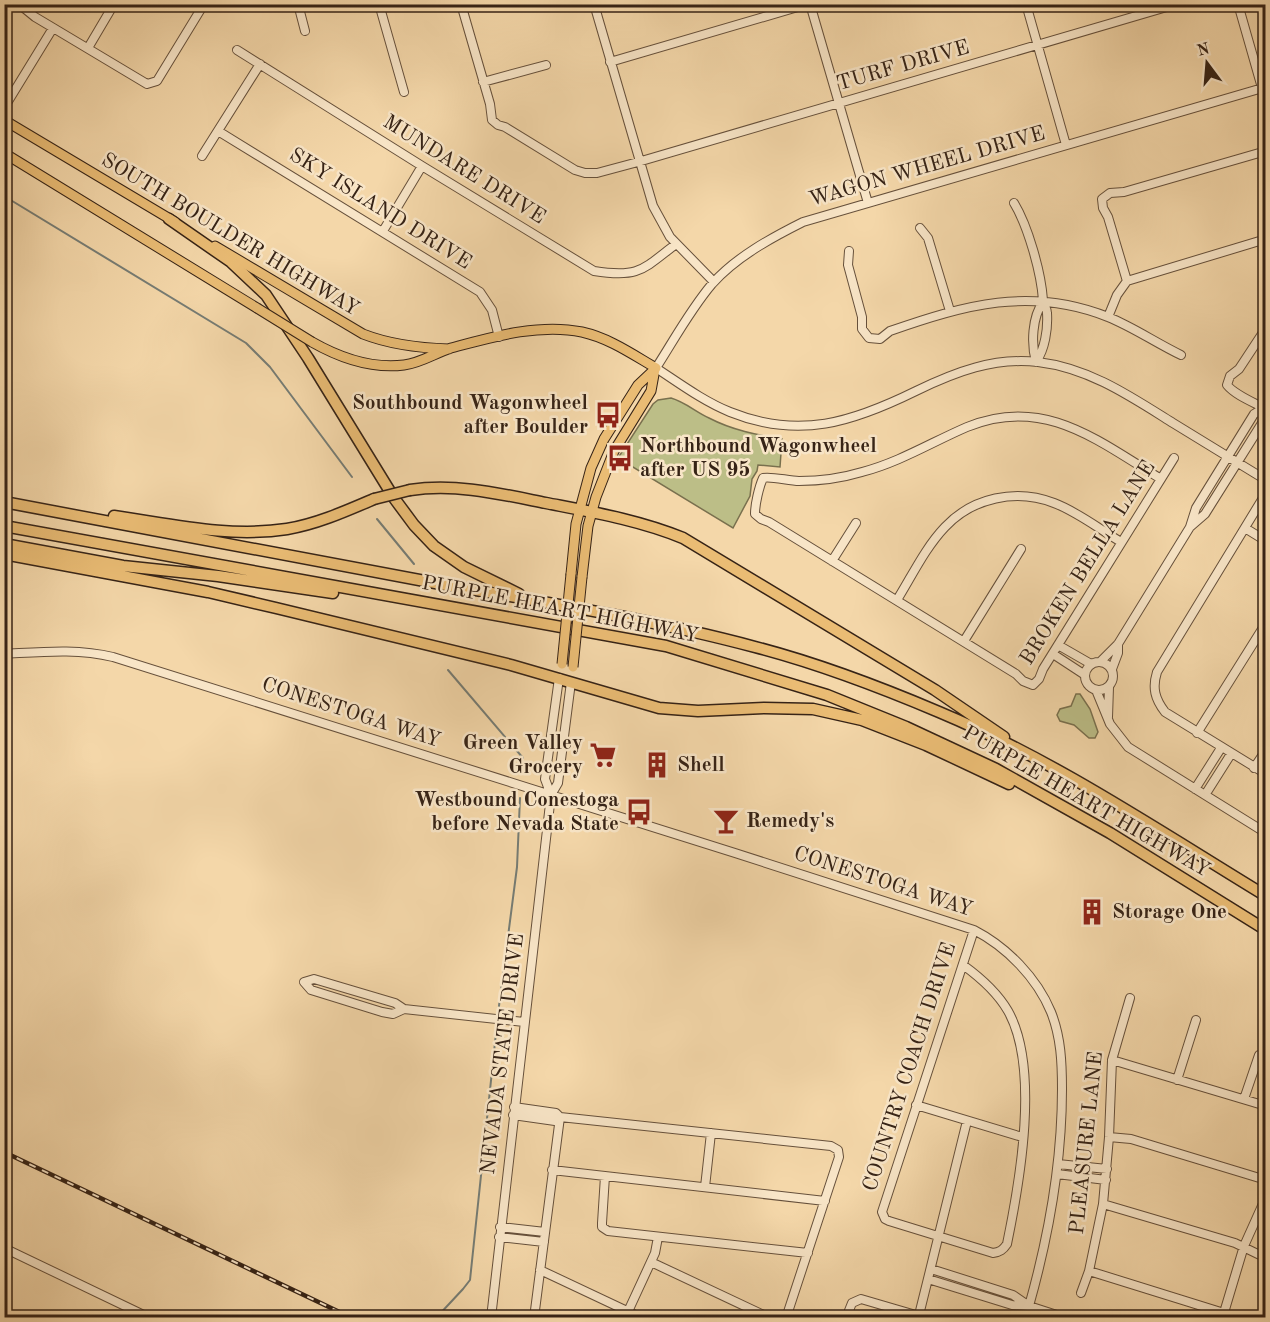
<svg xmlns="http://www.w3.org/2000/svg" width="1270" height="1322" font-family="'Old Standard TT',serif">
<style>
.green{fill:#bcbe87;stroke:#79704e;stroke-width:1.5}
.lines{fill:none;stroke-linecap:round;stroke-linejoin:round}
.stream{stroke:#767c74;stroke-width:2}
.minor-casing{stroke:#66503b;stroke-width:10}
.major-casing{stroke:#362316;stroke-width:11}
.highway-casing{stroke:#362316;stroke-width:13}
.minor{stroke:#f8e5c7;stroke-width:8}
.major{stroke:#eabc74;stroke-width:9}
.highway{stroke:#eabc74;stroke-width:10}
.rail-casing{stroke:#362316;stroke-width:4.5}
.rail{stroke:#f8e5c7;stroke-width:2;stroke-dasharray:7;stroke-linecap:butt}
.major-bridge-casing{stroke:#362316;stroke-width:11;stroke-linecap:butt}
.highway-bridge-casing{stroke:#362316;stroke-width:13;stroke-linecap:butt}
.major-bridge{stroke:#eabc74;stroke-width:9}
.highway-bridge{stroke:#eabc74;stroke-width:10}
.labels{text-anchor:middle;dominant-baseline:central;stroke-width:5;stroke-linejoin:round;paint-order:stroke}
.street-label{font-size:21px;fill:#362316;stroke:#f8e5c7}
.poi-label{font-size:21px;font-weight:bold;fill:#362316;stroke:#f8e5c7;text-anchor:start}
</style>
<rect width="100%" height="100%" fill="#f4d7a9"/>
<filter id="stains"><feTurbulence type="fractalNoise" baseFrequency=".00333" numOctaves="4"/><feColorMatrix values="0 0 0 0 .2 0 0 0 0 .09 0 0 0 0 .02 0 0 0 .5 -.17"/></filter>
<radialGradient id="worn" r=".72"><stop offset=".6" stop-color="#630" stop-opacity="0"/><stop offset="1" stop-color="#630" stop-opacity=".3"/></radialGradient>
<path class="green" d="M671 398C685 402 696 412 709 418 732 430 757 435 782 439L780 467 758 465 757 471 752 479 750 496 733 528 618 458 653 404 658 400Z
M1076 694H1080L1090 709 1098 732 1095 738H1089L1074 725 1060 721 1057 715 1060 709 1071 706Z"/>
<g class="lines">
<path class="stream" d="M4 196 246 343 270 367 352 477
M377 519 414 564
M448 670 523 758
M499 1006 517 867 520 798
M436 1318 463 1289 470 1280 496 1033"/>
<g class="minor-casing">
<path id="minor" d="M19 4 35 17 147 84 157 81 204 4
M298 4 305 31
M379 4 404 92
M461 4 490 104 492 120 498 125 505 127 575 170 585 173H597L638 162 1177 4
M594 4 653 206 670 237 714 282
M810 4 868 203
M1026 4 1066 145
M1238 4 1262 88
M462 7 471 4
M88 48 114 4
M237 50 422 166 594 271C639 278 642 270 676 244
M610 62 808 4
M483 82 546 65
M1266 87 803 222C771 238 736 257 712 284 690 310 674 340 656 368 679 383 703 401 730 412 799 440 853 422 916 391 955 372 994 357 1038 362 1089 368 1130 396 1173 423 1204 442 1235 461 1266 480
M4 108 53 28
M218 131 480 292 492 310 499 337
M202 156 260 64
M1014 203C1028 226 1041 272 1043 300 1043 304 1047 308 1047 313 1048 329 1045 349 1036 362
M920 228 928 238 950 311
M383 231 422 166
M849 251 848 265 862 317V329L869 338 880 339 890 331C965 305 1030 286 1108 317 1133 327 1156 343 1181 355
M1127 281 1108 217 1103 208 1102 199 1110 193 1124 192 1266 151
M1108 317 1117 295 1127 281 1266 239
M1266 328 1239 369 1230 376 1227 385C1235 395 1253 402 1266 409
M1036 362C1031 344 1032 317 1043 302
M1161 479C1098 441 1044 395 967 427 932 442 900 462 862 472 842 478 820 481 799 481 789 481 771 476 763 478 759 487 755 504 755 514L761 519 769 522 1016 674 1023 681 1033 685 1039 679 1043 669 1174 458
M1266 493 1157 672C1152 688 1155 699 1165 712L1266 774
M1190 527 1205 514 1210 506 1264 420V408
M1245 528 1266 541
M832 561 856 523
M897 600C912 576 925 548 945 527 972 498 1016 488 1054 503 1078 512 1099 529 1121 542
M964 641 1021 549
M1058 645 1091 664
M4 654C41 652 77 648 113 657L735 853 974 930C1007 947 1037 978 1051 1012 1061 1037 1062 1063 1062 1089 1062 1163 1049 1235 1029 1306
M1053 654 1085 675
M1085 676a14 14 0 1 1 28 0a14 14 0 1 1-28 0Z
M1100 662 1118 644 1190 527 1196 508 1254 414 1264 408
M1112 669 1118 653V644
M1096 690 1110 724 1128 747 1266 833
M1108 717 1109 687
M1197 733 1266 623
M1254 768 1266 750
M1195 789 1221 748
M551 795 545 779 559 678
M1205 795 1231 754
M963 965C981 978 997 992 1008 1011 1040 1068 1020 1181 1007 1244 1003 1250 1000 1252 993 1253L889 1221 885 1219 882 1212 974 930
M404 1009 393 1014 382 1012 311 990 304 982 314 979 395 1003 404 1009 524 1022
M1112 1060 1266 1106
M1177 1080 1196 1020
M1244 1099 1259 1055
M916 1105 1022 1137
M514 1107 556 1113 560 1117 831 1146 838 1150 839 1157 786 1318
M513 1115 555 1121 560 1117
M1109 1137 1131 1139 1266 1180
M1058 1164 1107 1169
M552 1170 825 1201
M1057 1174 1106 1180
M605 1176 602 1223V1227L608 1231 808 1253
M705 1187 711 1133
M1103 1204 1235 1243 1266 1258
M500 1227 545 1232
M499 1237 544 1242
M4 1248 150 1318
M651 1262 770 1318
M931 1269 1013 1295 1029 1306 1066 1318
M540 1270 642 1318
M1089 1271 1224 1313
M928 1279 1012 1305 1028 1306
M1081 1293 1089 1271 1103 1204 1109 1137 1112 1060 1130 998
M919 1315 967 1121
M1223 1316 1244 1246 1266 1197
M491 1318 551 795 558 783 571 682
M534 1318 560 1117
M625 1318 655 1253 658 1237
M846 1318 852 1303 861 1299 926 1318"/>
</g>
<g class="major-casing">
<path id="major" d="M4 120 175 222
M4 153 257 308
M215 246 363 334C391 345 419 348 449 349
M312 342C340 358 371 369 404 365 421 363 435 353 451 348 492 337 539 323 582 332 609 338 632 354 656 368
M571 574 576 524 591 468 604 439 638 385 656 368
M582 577 588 526 596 497 614 451 651 391 655 369"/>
</g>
<g class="highway-casing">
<path id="highway" d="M169 219 231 262 266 295 308 358 394 498 414 525 434 546 464 567 519 594
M410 490C456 483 501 494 546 503 592 512 639 520 683 538L935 690 1004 737
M4 502C152 530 299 558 446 585 550 603 654 620 755 647 817 663 880 687 939 712 1054 760 1159 831 1266 896
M114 516C171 524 229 538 287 529 317 524 346 511 374 499
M4 526 666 646 827 695 906 727 996 769 1110 833 1266 930
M4 544 123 566 218 576 333 593
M4 554 208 592 276 608 511 665 659 708 698 711 764 708 813 709 862 720 926 745 1009 784"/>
</g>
<use href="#minor" class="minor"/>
<use href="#major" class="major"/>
<use href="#highway" class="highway"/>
<g class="rail-casing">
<path id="rail" d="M4 1152 352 1318"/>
</g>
<use href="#rail" class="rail"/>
<g class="major-bridge-casing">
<path id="major-bridge" d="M257 308 312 342
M562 664 571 574
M573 667 582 577"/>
</g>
<g class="highway-bridge-casing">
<path id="highway-bridge" d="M374 499 410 490"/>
</g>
<use href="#major-bridge" class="major-bridge"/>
<use href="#highway-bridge" class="highway-bridge"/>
</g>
<defs>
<g id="bus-bare" transform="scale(2.07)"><path d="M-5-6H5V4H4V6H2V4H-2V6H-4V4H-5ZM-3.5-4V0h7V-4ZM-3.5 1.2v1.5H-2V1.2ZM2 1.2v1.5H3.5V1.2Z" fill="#8f2418" stroke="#f8e5c7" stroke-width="2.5" paint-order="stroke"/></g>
<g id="supermarket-bare" transform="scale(2.07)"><path d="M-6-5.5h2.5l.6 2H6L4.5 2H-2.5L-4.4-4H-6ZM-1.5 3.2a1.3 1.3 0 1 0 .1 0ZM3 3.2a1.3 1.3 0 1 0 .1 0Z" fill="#8f2418" stroke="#f8e5c7" stroke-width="2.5" paint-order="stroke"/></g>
<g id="building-bare" transform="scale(2.07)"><path d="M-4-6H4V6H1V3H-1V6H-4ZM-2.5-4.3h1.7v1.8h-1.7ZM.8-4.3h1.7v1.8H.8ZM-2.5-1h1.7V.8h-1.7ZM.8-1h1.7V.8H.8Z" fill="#8f2418" stroke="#f8e5c7" stroke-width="2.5" paint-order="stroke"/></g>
<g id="bar-bare" transform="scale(2.07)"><path d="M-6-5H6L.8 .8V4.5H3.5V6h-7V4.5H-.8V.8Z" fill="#8f2418" stroke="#f8e5c7" stroke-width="2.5" paint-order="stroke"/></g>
</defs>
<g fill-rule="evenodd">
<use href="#bus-bare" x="608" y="415"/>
<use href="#bus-bare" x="620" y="458"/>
<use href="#supermarket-bare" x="603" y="755"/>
<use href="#building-bare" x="657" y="765"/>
<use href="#bus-bare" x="639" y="812"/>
<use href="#bar-bare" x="726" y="821"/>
<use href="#building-bare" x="1092" y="912"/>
</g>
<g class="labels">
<g class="street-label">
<text transform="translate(903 66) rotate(-16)">TURF DRIVE</text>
<text transform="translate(927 167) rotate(-16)">WAGON WHEEL DRIVE</text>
<text transform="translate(464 170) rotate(32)">MUNDARE DRIVE</text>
<text transform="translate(380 209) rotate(32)">SKY ISLAND DRIVE</text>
<text transform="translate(230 235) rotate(31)">SOUTH BOULDER HIGHWAY</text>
<text transform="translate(1088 563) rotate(-58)">BROKEN BELLA LANE</text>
<text transform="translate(560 610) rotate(11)">PURPLE HEART HIGHWAY</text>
<text transform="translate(351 713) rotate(18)">CONESTOGA WAY</text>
<text transform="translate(1086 802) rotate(30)">PURPLE HEART HIGHWAY</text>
<text transform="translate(883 882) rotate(18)">CONESTOGA WAY</text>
<text transform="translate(503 1054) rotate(-83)">NEVADA STATE DRIVE</text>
<text transform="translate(910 1067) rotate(-72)">COUNTRY COACH DRIVE</text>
<text transform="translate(1087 1143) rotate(-84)">PLEASURE LANE</text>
</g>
<g class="poi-label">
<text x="588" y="403" text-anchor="end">Southbound Wagonwheel<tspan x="588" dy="24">after Boulder</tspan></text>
<text x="640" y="446">Northbound Wagonwheel<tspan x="640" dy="24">after US 95</tspan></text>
<text x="583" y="743" text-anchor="end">Green Valley<tspan x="583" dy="24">Grocery</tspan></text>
<text x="677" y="765">Shell</text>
<text x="619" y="800" text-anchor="end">Westbound Conestoga<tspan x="619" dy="24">before Nevada State</tspan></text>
<text x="746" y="821">Remedy's</text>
<text x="1112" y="912">Storage One</text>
</g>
</g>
<rect width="1270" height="1322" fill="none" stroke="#f4d7a9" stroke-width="24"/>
<rect x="6" y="6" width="1258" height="1310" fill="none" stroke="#362316" stroke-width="3"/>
<rect x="12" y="12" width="1246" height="1298" fill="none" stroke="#362316" stroke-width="1.5"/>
<g transform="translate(1207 63) rotate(344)" stroke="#f8e5c7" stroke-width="4.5" paint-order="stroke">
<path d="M0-4.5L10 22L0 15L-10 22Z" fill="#362316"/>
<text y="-9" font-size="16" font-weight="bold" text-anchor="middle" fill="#362316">N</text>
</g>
<rect width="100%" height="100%" filter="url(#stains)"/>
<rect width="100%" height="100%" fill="url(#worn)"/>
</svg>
